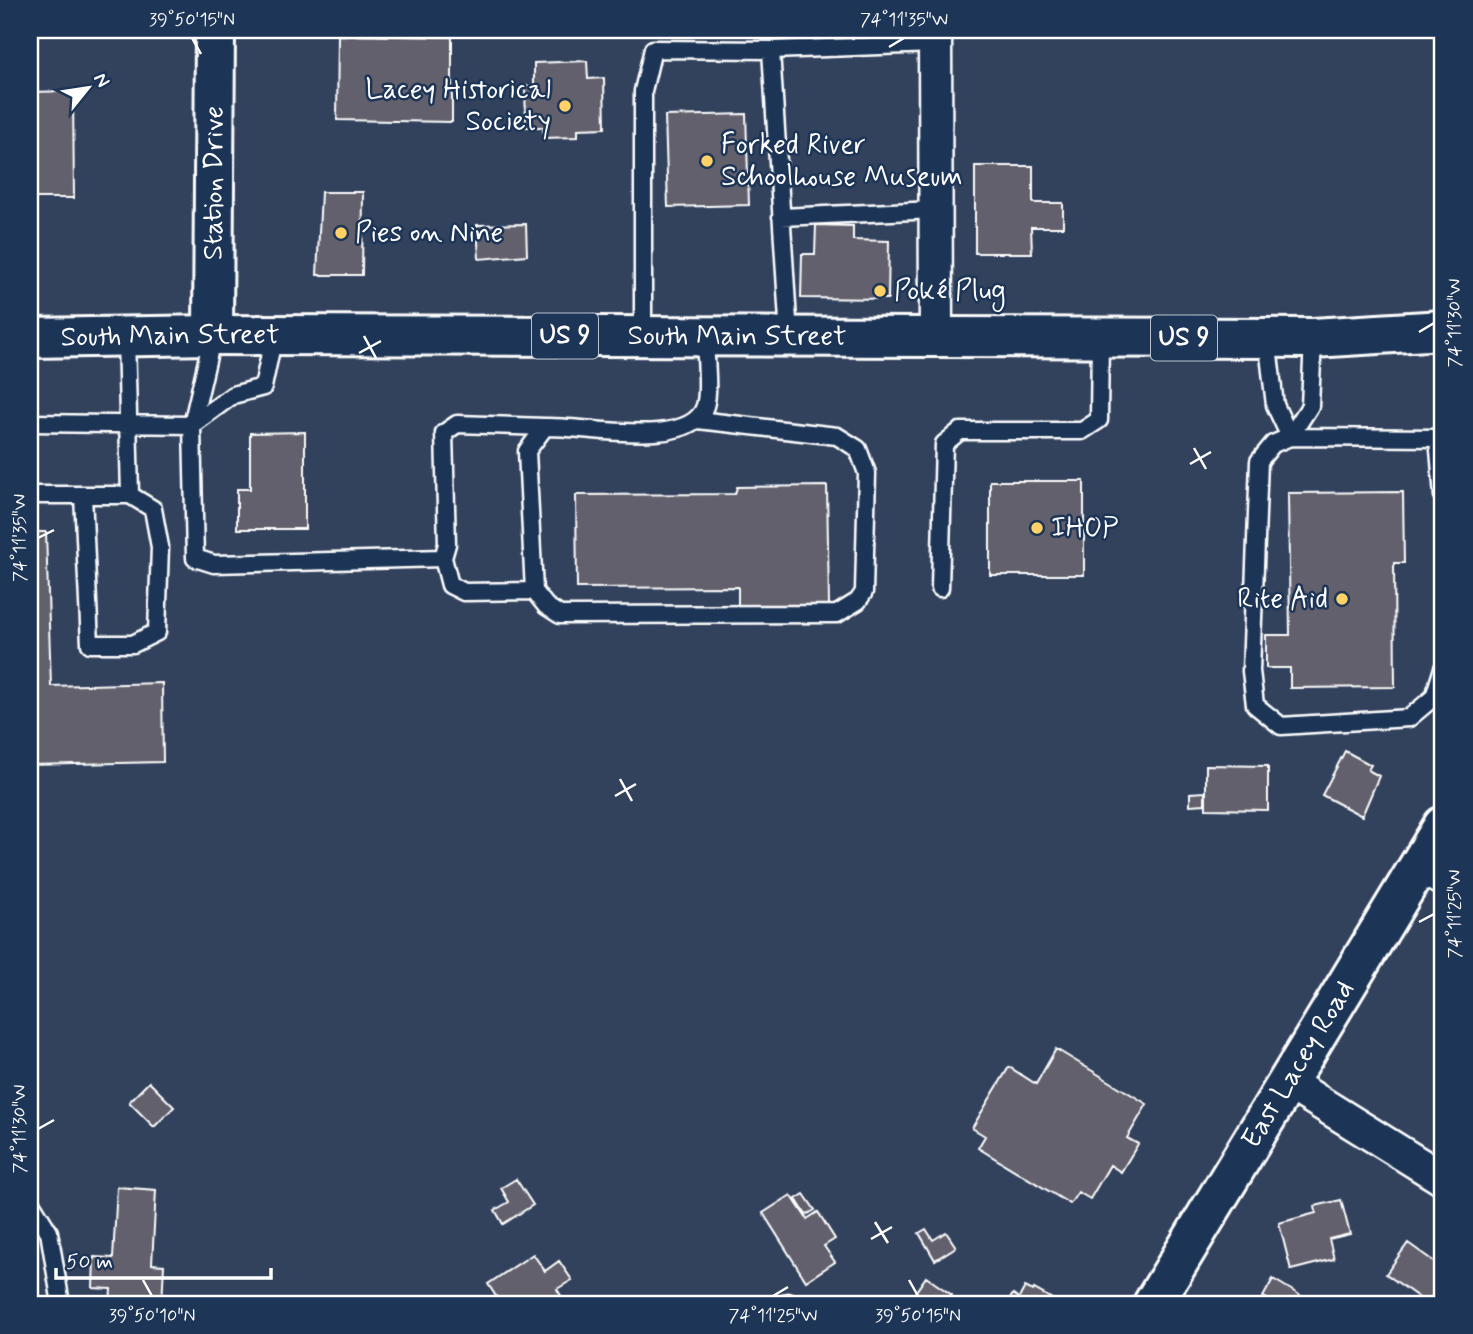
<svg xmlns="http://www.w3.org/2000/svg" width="1473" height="1334" font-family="Mynerve,sans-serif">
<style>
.building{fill:#62616c;stroke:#fff;stroke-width:2}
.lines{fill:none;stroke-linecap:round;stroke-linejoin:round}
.service-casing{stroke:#fff;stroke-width:21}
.minor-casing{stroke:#fff;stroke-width:37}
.tertiary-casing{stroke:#fff;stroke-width:44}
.trunk-casing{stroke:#fff;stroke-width:44}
.service{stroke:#1d3557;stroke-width:16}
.minor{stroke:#1d3557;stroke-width:32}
.tertiary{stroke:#1d3557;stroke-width:38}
.trunk{stroke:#1d3557;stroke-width:38}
.ticks{fill:none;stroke:#fff;stroke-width:2.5}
.poi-dot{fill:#ffd166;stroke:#1d3557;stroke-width:2.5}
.labels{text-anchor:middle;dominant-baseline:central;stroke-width:5;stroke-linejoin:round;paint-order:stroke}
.shield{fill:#1d3557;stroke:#bbc2cd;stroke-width:2}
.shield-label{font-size:26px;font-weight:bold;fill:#fff}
.poi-label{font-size:28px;fill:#fff;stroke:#1d3557;text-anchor:start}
.street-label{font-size:28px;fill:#fff;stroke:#1d3557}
.neatline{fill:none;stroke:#fff;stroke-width:2.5}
.ticks-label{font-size:18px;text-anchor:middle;fill:#fff}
</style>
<rect width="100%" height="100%" fill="#32425d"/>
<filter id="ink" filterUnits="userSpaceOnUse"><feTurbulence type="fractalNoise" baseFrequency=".0143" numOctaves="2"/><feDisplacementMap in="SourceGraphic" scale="14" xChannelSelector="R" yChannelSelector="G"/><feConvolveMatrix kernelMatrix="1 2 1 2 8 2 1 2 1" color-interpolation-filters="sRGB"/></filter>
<g filter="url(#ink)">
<path class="building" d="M338 35 452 37V122L337 120Z
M587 61 588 79 604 78 605 128 578 129V137L543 138V127H526L525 86H534V63Z
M73 91 74 198H30V92Z
M746 114 749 205 668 207 665 116Z
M975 166H1033V203H1063V227H1031L1032 253H975Z
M321 192H363L362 275H317Z
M526 224 527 255 479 259 477 225Z
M816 225 853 226V240L889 241 888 299 801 298 802 254H815Z
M305 432V529H237V489H250V433Z
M990 481H1084V575H990Z
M827 486 829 605 738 606V587L577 588 576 495 735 494 737 487Z
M1403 492 1404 563H1394L1395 687 1290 688V668H1266V635H1290L1288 493Z
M30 532H46L51 686 162 683 163 762 30 765Z
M1345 751 1371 765 1368 770 1379 776 1362 816 1322 795Z
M1206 765 1268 766V810L1206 809Z
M1205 792V804L1190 805V793Z
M1056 1049 1147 1104 1127 1138 1138 1144 1121 1172 1110 1165 1090 1199 1078 1192 1070 1204 978 1148 985 1136 972 1128 1009 1067 1036 1084Z
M149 1082 174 1107 154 1127 129 1102Z
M516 1179 533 1205 503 1224 495 1210 509 1202 501 1188Z
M117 1187 156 1190 152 1264 164 1265 162 1304H110L111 1289 93 1288 94 1257 113 1258Z
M804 1194 815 1210 806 1215 796 1199Z
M791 1195 807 1219 818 1212 835 1239 824 1246 835 1262 806 1281 763 1213Z
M1341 1200 1350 1234 1329 1239 1334 1259 1291 1270 1279 1223 1316 1213 1315 1206Z
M926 1229 933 1240 946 1232 956 1247 935 1260 919 1233Z
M1408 1243 1443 1268 1441 1304 1427 1298 1425 1302 1386 1274Z
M533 1254 545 1271 559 1261 572 1280 557 1289 566 1304H501L488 1284Z
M926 1277 952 1295 945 1304H907Z
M1273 1279 1303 1297 1299 1304H1276L1263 1297Z
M1025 1287 1033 1291 1034 1289 1061 1304H1007L1013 1294 1019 1298Z"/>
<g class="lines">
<g class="service-casing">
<path id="service" d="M781 217 935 210
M213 335 192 425 195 558 214 564 443 558
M643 336V91L653 49 771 50
M789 337 771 50 935 44
M1267 338 1275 405 1290 437 1310 406 1313 338
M698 420 837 436 858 449 867 473 864 592 858 601 837 614 560 615 546 606 534 591 527 451 545 427C582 425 691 451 705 406 710 390 705 355 705 336
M30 423 192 425 233 395 263 387 274 335
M1438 438 1443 496
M1443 438 1290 437 1273 444 1259 461 1251 671 1255 705 1281 726 1409 718 1434 697 1443 668
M30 495H130L126 336
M83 495 90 644H133L157 632 160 547 153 509 130 495
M940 588 944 444 960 431H1082L1099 420 1100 338
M534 591 464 592 450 585 443 558 447 544 444 433 457 424 545 427
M1416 873 1443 889
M30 1201 49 1232 61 1304
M786 1304 788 1302"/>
</g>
<g class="minor-casing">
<path id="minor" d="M935 30 936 337
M1287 1082 1443 1179"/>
</g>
<g class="tertiary-casing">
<g id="tertiary">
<path id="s1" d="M213 335 215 30"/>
<path id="s2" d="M1153 1304 1443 826"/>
</g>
</g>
<g class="trunk-casing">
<g id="trunk">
<path id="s3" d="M30 338 213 335 1313 338 1443 330"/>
</g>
</g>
<use href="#service" class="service"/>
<use href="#minor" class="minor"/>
<use href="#tertiary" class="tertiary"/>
<use href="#trunk" class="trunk"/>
</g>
</g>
<path class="ticks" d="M192 38 201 54M889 47 904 38M1419 332 1434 323M364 336 376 358M359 353 381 341M1194 448 1206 469M1190 464 1211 452M38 538 54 530M620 779 632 801M615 796 636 784M1419 922 1434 914M38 1129 54 1120M875 1222 888 1243M871 1239 892 1227M143 1280 152 1296M909 1280 918 1296M773 1296 788 1287"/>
<g class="poi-dot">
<circle cx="565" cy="106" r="7"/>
<circle cx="707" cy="161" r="7"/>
<circle cx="341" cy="233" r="7"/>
<circle cx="880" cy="291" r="7"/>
<circle cx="1037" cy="528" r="7"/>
<circle cx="1342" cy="599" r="7"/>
</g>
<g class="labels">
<g class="shield">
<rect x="532" y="313.5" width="66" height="45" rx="5"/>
<rect x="1151" y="315.5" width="66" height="45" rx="5"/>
</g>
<g class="shield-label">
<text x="565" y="336">US 9</text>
<text x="1184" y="338">US 9</text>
</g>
<g class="poi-label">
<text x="551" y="90" text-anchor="end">Lacey Historical<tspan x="551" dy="32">Society</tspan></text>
<text x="721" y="145">Forked River<tspan x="721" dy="32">Schoolhouse Museum</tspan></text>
<text x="355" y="233">Pies on Nine</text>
<text x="894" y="291">Poké Plug</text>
<text x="1051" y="528">IHOP</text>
<text x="1328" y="599" text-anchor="end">Rite Aid</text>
</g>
<g class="street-label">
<text stroke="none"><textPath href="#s1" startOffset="152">Station Drive</textPath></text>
<text stroke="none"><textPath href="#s3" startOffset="140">South Main Street</textPath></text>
<text stroke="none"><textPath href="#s3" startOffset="707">South Main Street</textPath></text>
<text stroke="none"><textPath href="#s2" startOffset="280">East Lacey Road</textPath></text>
</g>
</g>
<rect width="1473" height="1334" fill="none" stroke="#1d3557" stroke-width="77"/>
<g transform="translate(88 88) rotate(60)" stroke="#1d3557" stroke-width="5" paint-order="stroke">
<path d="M0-5L12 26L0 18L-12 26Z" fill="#ffffff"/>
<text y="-10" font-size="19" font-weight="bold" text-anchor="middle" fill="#ffffff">N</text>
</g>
<path d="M56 1268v10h215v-10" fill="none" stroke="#ffffff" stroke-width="3.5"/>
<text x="66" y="1268" font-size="21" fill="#ffffff" stroke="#1d3557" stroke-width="5" paint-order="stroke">50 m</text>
<rect x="38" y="38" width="1396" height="1258" class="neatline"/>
<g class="ticks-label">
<text x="192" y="25">39°50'15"N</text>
<text x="904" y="25">74°11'35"W</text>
<text transform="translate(1454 323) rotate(-90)" y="6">74°11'30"W</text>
<text transform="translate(19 538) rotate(-90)" y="6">74°11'35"W</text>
<text transform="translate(1454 914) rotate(-90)" y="6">74°11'25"W</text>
<text transform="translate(19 1129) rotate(-90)" y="6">74°11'30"W</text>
<text x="152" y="1321">39°50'10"N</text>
<text x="773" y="1321">74°11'25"W</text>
<text x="918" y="1321">39°50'15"N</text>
</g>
</svg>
